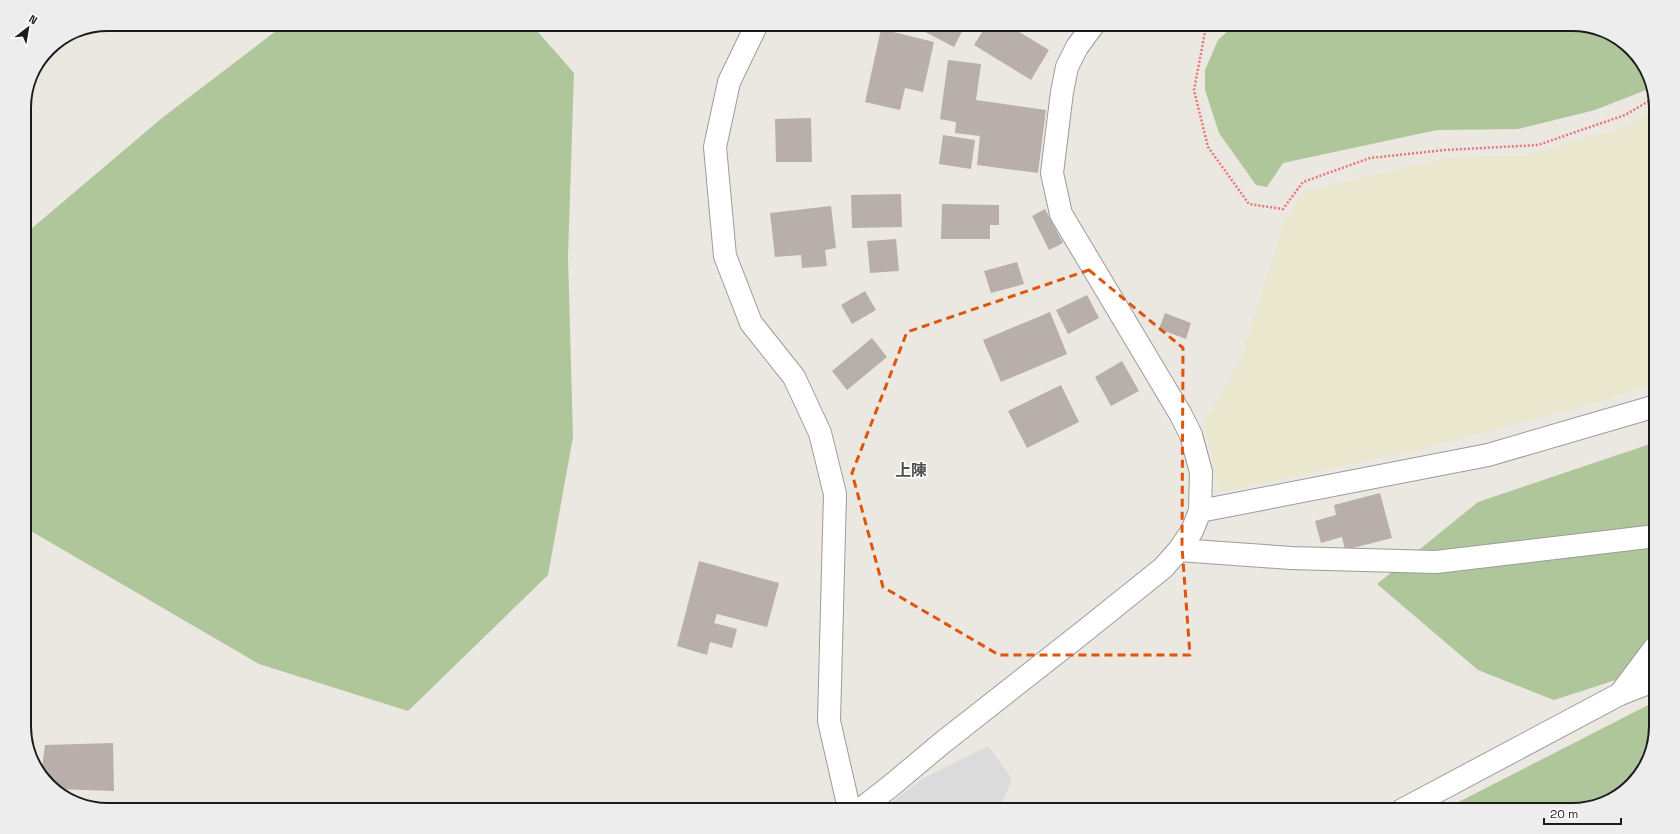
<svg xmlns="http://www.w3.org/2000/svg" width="1680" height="834" font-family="'Space Grotesk','Noto Sans JP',sans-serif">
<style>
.farmland{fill:#e9e7ce}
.forest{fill:#aec69a}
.parking{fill:#dbdbdb}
.building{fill:#b8afab}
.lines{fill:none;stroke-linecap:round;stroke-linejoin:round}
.minor-casing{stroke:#9c9c9c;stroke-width:24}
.tertiary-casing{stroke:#9c9c9c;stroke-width:24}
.path{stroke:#e97579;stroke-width:2.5;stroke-dasharray:2 2;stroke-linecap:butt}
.minor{stroke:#fff;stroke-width:22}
.tertiary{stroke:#fff;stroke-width:22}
.marked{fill:none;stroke:#de560d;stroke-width:3;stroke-dasharray:8 5;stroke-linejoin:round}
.labels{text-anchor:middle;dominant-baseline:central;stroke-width:3;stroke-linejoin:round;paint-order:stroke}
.quarter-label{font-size:16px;font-weight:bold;fill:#4e4e4e;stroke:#fff}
.rim{fill:none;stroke:#1b1b1b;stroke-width:2}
</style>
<rect width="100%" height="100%" fill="#ebe7e1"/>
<path class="farmland" d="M1656 108V382L1602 401 1413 451 1219 492 1211 449 1203 426 1241 360 1284 223 1303 192 1453 157 1525 156 1622 128Z"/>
<path class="forest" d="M285 24H531L574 73 568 257 573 437 548 575 408 711 259 664 24 527V235L162 118Z
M1235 24H1572L1609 33 1642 61 1651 88 1595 110 1518 129 1437 130 1283 163 1267 187 1256 185 1219 133 1205 90V70L1218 40Z
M1656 442V667L1554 700 1478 670 1377 584 1478 502Z
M1656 701V726L1647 763 1618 796 1572 810H1443Z"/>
<path class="parking" d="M988 746 1012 779 999 810H889L894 800 924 778Z"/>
<path class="building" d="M910 24H966L954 47Z
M987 24H1006L1049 50 1031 80 974 45Z
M881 29 934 42 923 92 905 88 900 110 865 102Z
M948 60 981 64 976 100 1046 110 1038 173 977 165 980 136 955 133 956 122 940 119Z
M811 118 812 162H776L775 119Z
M943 135 975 140 971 169 939 164Z
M901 194 902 227 852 228 851 195Z
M942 204 999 205V225H990V239H941Z
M831 206 836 248 825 250 827 266 802 268 801 255 775 257 770 213Z
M1045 209 1063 243 1049 250 1032 216Z
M896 239 899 271 870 273 867 241Z
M1017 262 1024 284 991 293 984 271Z
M865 291 876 310 852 324 841 305Z
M1087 295 1099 318 1068 334 1056 310Z
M1050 312 1067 354 1001 382 983 340Z
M1165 313 1191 323 1186 339 1159 329Z
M872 338 887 357 847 390 832 371Z
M1122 361 1139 391 1111 406 1095 377Z
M1061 385 1079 422 1027 448 1008 411Z
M1380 493 1392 538 1345 550 1342 537 1321 543 1315 521 1336 515 1334 505Z
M699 561 779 583 767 627 717 614 714 623 737 629 732 648 710 642 707 655 677 646Z
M113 743 114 791 56 789 41 775 45 745Z"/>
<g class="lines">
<g class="minor-casing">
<path id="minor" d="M1200 511 1488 455 1656 406
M1179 550 1291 558 1436 562 1656 536
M1620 694 1656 646
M860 810 893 784 942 743 1082 633 1163 568 1179 550 1192 531 1200 511 1201 472 1191 435 1181 415 1061 214 1052 173 1062 92 1067 67 1077 47 1094 24"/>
</g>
<g class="tertiary-casing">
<path id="tertiary" d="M757 24 729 82 715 147 725 256 751 323 794 377 820 433 835 494 829 721 848 804 852 810
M1402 810 1620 694 1656 680"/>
</g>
<path class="path" d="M1212 24 1205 32 1194 90 1208 147 1249 204 1283 209 1303 182 1370 158 1445 150 1538 145 1625 115 1654 98"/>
<use href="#minor" class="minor"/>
<use href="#tertiary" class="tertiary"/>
</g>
<path class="marked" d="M1089 270 1183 348 1182 547 1190 655H999L883 587 852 473 907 332Z"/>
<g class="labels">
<g class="quarter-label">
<text x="911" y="470">上陳</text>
</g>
</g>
<path d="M0 0H1680V834H0ZM108 31H1572A77 77 0 0 1 1649 108V726A77 77 0 0 1 1572 803H108A77 77 0 0 1 31 726V108A77 77 0 0 1 108 31Z" fill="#ededed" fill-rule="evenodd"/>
<path class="rim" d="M108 31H1572A77 77 0 0 1 1649 108V726A77 77 0 0 1 1572 803H108A77 77 0 0 1 31 726V108A77 77 0 0 1 108 31Z"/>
<g transform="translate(28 28) rotate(31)" stroke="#ffffff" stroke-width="3" paint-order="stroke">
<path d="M0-3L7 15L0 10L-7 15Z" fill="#1b1b1b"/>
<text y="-6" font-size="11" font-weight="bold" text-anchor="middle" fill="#1b1b1b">N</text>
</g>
<path d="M1544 818v6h77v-6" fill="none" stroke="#1b1b1b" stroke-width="2"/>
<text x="1550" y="818" font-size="12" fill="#1b1b1b" stroke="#ffffff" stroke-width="3" paint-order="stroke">20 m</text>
</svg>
